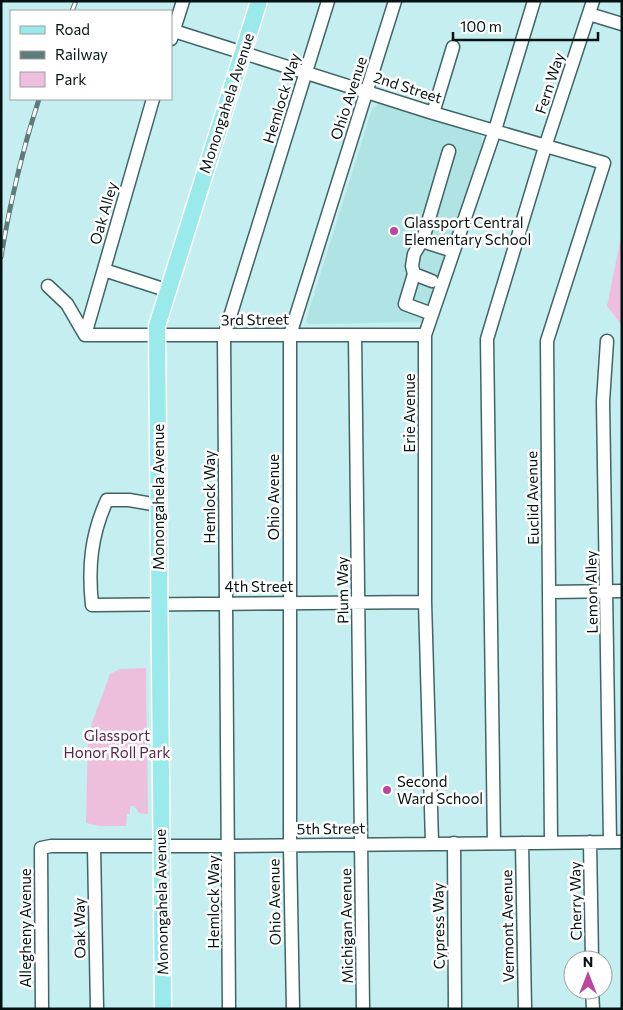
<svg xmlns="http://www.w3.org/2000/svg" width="623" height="1010" font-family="Commissioner,sans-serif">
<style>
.built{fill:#afe3e4}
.green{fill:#edbfdd}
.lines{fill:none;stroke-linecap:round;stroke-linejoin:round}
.minor-casing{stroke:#3f6566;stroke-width:15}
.major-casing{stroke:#fff;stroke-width:19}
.minor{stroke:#fff;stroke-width:12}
.major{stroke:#9ae9eb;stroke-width:16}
.rail-casing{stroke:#5f7a7b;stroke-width:5}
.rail{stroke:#fff;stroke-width:3;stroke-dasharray:9;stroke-linecap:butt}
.poi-dot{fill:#bb469d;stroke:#fff;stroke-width:2}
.labels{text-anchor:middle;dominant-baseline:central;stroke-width:5;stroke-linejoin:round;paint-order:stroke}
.street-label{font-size:15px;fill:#041213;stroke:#fff}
.poi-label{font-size:15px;fill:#041213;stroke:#fff;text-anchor:start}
.park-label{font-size:15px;fill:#5b244c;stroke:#fff}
</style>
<rect width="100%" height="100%" fill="#c4eeef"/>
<path class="built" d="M380 103 478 133 482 137V144L425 322 309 324 306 322 307 317 372 109Z"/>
<path class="green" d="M622 232V326L607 306Z
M146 668 148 814 139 813 134 806H130V814H127L126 826H100L86 823 88 734 110 674 120 669Z"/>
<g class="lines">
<g class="minor-casing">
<path id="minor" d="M589 14 622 24
M174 31 433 113 604 163 547 341 551 842
M171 39 183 1
M433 113 453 47
M422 241 453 251
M104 270 166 290
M414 274 405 304 432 314
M432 281 414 274 412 266 414 254 423 239 449 151
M48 286 67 304 85 335
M85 335H425
M85 335 153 99
M355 335 363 1009
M607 341 603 401 610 842
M158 505 129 500H107C91 535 88 567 92 605L425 602
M549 592 622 591
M590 842 592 960
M432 843 425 602V335L495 130 534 1
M454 843 455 1009
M494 843 487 339 545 147 593 1
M522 843 525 1009
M94 846 97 1009
M592 990 593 1009
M42 1009 41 848 51 846H229L622 842
M229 1009 224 336 328 1
M293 1009 290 846V335L395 1"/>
</g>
<g class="major-casing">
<path id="major" d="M163 1009 157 326 259 1"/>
</g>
<use href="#minor" class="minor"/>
<use href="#major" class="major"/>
<g class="rail-casing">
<path id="rail" d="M72 11 76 1
M1 257C10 203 22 151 39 99"/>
</g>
<use href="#rail" class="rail"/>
</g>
<g class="poi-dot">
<circle cx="394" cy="231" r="5"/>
<circle cx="387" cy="790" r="5"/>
</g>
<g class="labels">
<g class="street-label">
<text transform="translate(549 83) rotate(-72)">Fern Way</text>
<text transform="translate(408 87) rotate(18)">2nd Street</text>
<text transform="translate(281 98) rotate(-73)">Hemlock Way</text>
<text transform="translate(348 98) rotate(-72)">Ohio Avenue</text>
<text transform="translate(226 103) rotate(-72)">Monongahela Avenue</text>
<text transform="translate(103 213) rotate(-74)">Oak Alley</text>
<text transform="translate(255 319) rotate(-1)">3rd Street</text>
<text transform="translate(409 413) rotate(-90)">Erie Avenue</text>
<text transform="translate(158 497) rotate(-90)">Monongahela Avenue</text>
<text transform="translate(209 497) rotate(-90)">Hemlock Way</text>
<text transform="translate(273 497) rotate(-90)">Ohio Avenue</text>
<text transform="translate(532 498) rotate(-91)">Euclid Avenue</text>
<text x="259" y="586">4th Street</text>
<text transform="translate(342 590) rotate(-91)">Plum Way</text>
<text transform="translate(591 592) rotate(-91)">Lemon Alley</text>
<text transform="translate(331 828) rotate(-1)">5th Street</text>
<text transform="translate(575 901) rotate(-91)">Cherry Way</text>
<text transform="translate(161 902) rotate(-91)">Monongahela Avenue</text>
<text transform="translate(213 902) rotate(-90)">Hemlock Way</text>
<text transform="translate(274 902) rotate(-91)">Ohio Avenue</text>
<text transform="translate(346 926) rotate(-91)">Michigan Avenue</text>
<text transform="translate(438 926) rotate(-91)">Cypress Way</text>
<text transform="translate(507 926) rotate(-91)">Vermont Avenue</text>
<text transform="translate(25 928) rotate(-90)">Allegheny Avenue</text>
<text transform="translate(79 928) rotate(-91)">Oak Way</text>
</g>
<g class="poi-label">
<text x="404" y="222">Glassport Central<tspan x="404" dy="17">Elementary School</tspan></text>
<text x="397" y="781">Second<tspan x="397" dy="17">Ward School</tspan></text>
</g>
<g class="park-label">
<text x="117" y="735">Glassport<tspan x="117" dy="17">Honor Roll Park</tspan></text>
</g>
</g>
<rect width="623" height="1010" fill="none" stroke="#041213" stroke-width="5"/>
<rect x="10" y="10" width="162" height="90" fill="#ffffff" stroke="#9ba0a1"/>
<rect x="20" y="26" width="25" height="8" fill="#9ae9eb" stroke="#9ba0a1"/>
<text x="55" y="35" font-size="15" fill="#041213">Road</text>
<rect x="20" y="51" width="25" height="8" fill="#5f7a7b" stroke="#9ba0a1"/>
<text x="55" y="60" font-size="15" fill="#041213">Railway</text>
<rect x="20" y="72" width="25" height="15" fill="#edbfdd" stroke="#9ba0a1"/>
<text x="55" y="85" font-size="15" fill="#041213">Park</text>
<g transform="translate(588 975)"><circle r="24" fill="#ffffff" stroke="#9ba0a1"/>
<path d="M0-4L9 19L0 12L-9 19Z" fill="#bb469d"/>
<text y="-8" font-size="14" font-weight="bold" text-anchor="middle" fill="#041213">N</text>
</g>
<path d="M453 32v8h145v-8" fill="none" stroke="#041213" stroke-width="2.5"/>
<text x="460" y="32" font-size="15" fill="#041213" stroke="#ffffff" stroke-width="4" paint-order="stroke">100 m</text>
</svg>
